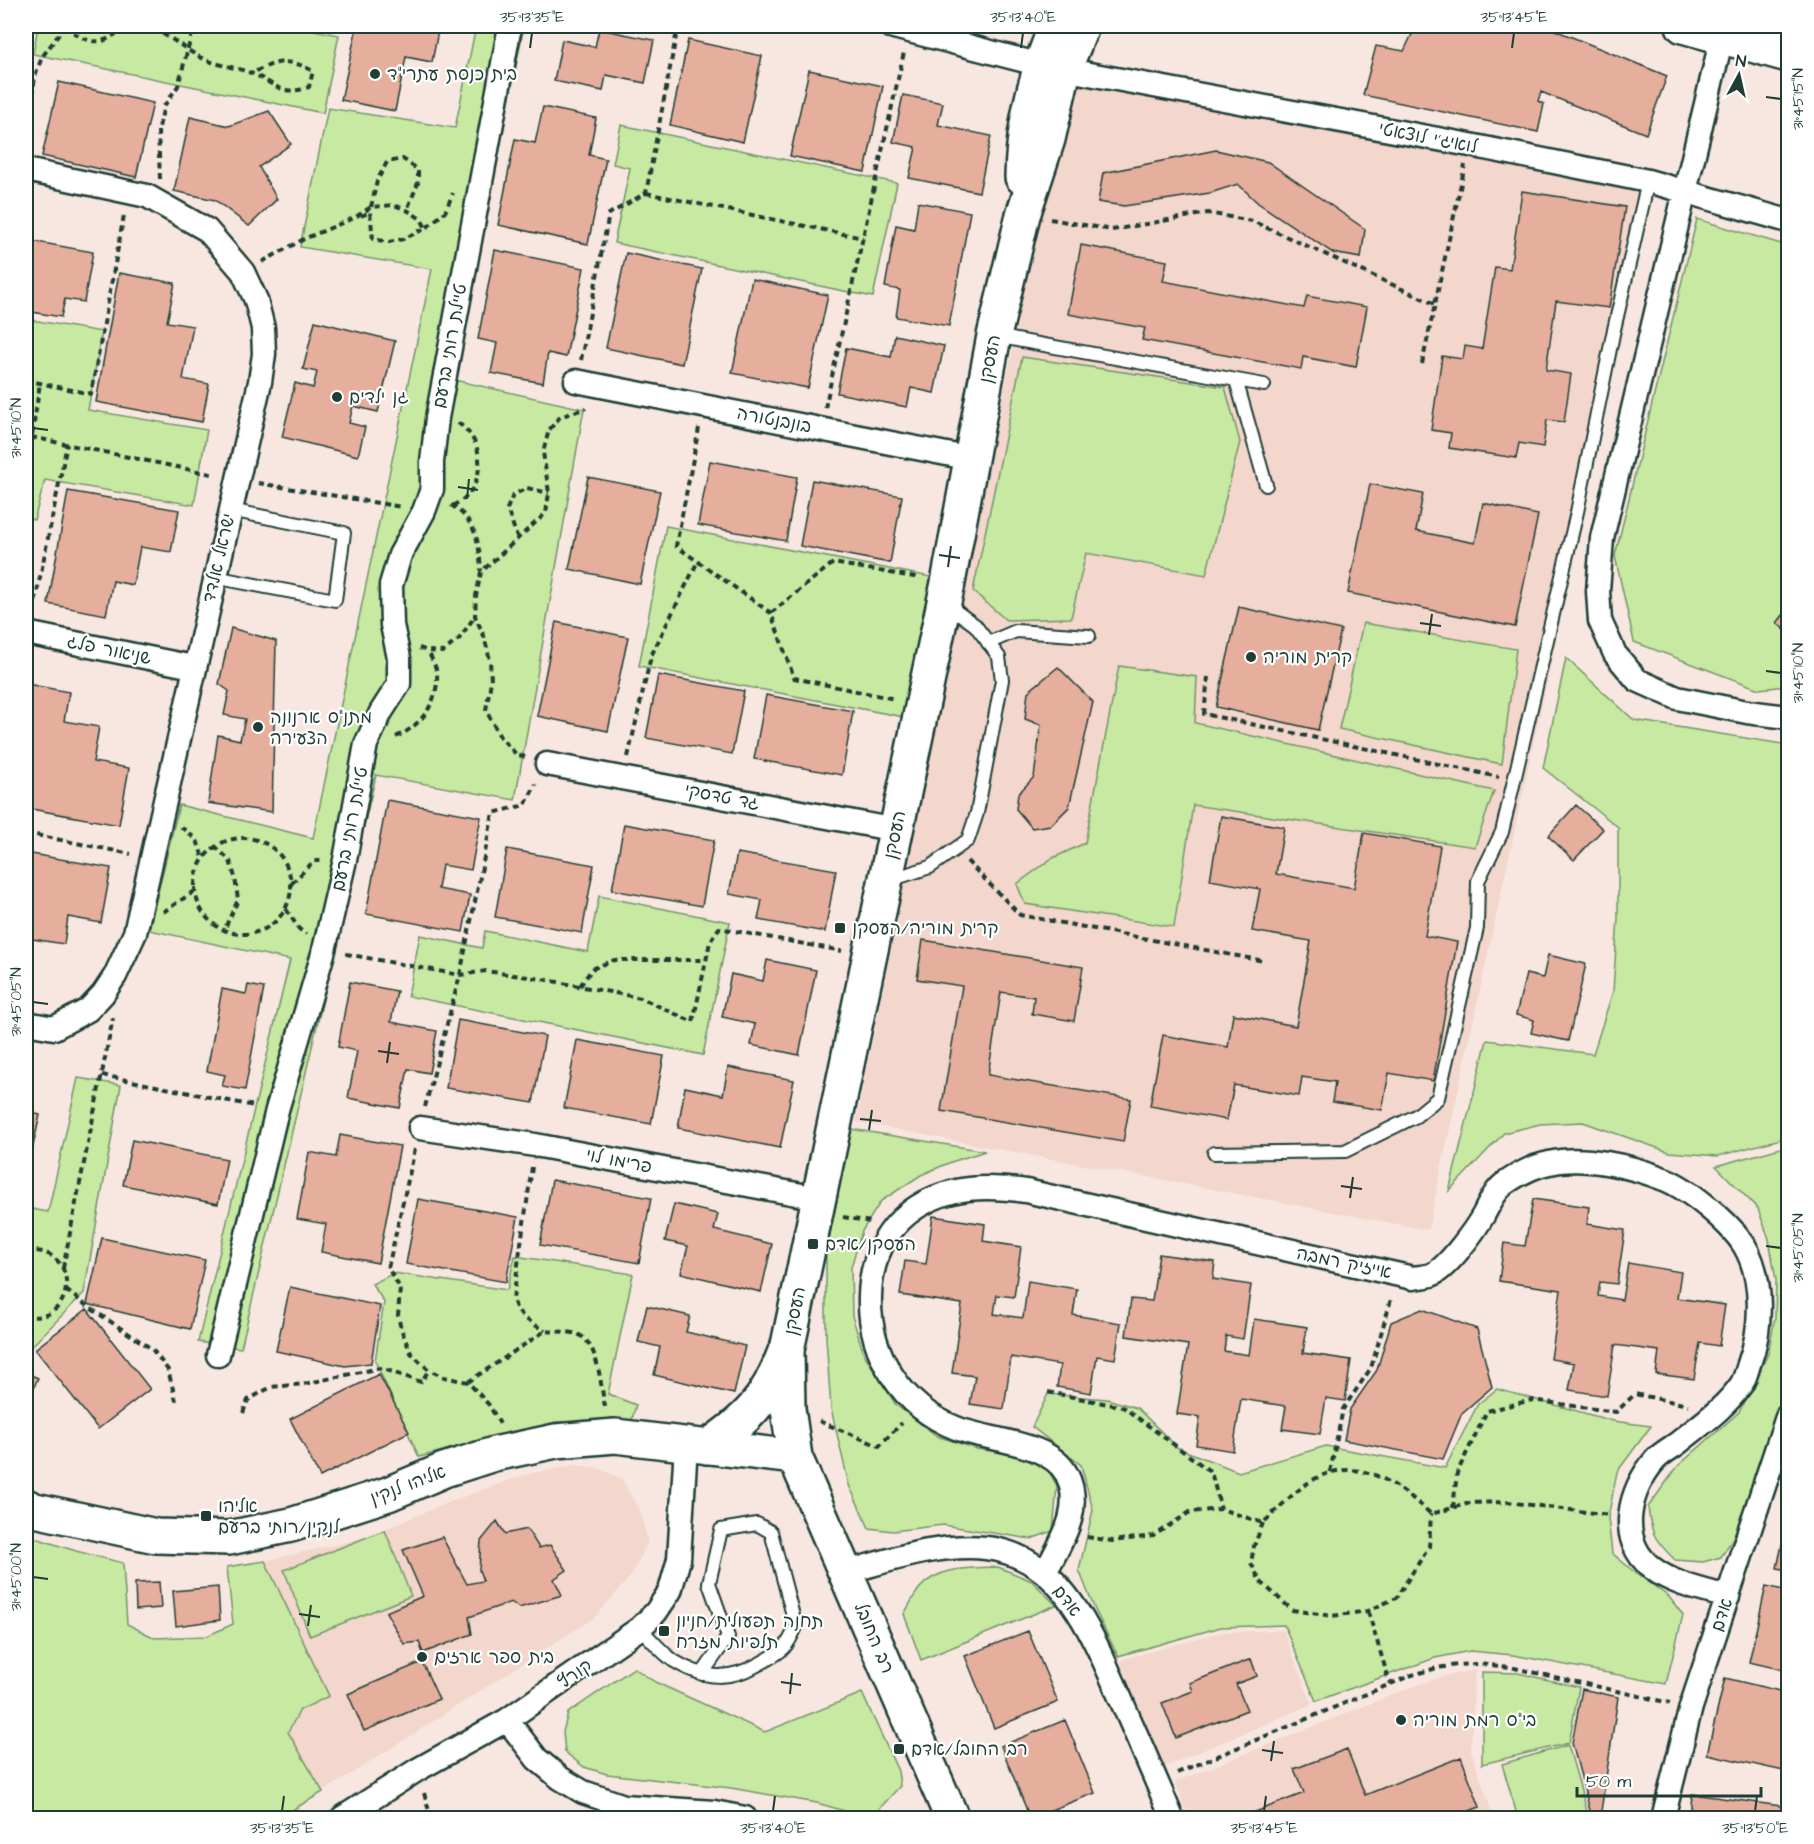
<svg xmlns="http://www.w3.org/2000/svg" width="1814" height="1844" font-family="'Architects Daughter','Playpen Sans Hebrew',sans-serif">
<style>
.built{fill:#f3d6cc}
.green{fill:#c7e9a2;stroke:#73936b;stroke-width:1.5}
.building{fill:#e6ae9c;stroke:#1f3d34;stroke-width:1.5}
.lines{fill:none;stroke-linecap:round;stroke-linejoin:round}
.lane-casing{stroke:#1f3d34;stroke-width:16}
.street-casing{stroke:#1f3d34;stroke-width:27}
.secondary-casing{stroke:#1f3d34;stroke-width:38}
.path{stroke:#1f3d34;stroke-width:4;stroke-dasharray:6 4.5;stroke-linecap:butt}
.lane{stroke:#fff;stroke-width:12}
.street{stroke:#fff;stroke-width:22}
.secondary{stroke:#fff;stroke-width:33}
.ticks{fill:none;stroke:#1f3d34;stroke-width:2}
.poi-dot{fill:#1f3d34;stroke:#fff;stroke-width:2}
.labels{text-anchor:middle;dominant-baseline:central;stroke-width:4.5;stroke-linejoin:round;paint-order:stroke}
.poi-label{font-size:18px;fill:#1f3d34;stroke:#fff;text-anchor:start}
.street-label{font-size:18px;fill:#1f3d34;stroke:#fff}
.neatline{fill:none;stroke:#1f3d34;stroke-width:2}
.ticks-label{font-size:15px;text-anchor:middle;fill:#1f3d34}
</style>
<rect width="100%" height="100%" fill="#f8e7e1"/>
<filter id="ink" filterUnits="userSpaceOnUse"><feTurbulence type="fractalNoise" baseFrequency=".0167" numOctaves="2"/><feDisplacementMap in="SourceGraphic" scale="12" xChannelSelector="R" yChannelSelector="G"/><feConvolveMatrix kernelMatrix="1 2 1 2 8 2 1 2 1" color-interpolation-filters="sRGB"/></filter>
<g filter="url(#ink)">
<path class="built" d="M1068 76 1653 192 1428 1230 856 1122Z
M575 1465 598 1468 622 1479 640 1512 648 1542 631 1576 595 1617 323 1792 288 1732 300 1710 329 1696 265 1561 363 1538 452 1501 524 1475Z
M1283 1630 1312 1704 1164 1767 1120 1660 1221 1632Z
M1475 1670 1471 1750 1494 1818H1189L1175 1782 1404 1690 1444 1676Z"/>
<path class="green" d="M38 26H294L339 35 323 113 33 54Z
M476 26H524L454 380 584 409 515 800 376 775 241 1348 198 1342 290 960 149 930 179 805 313 838 432 269 300 247 328 108 455 128Z
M621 125 897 183 873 297 614 243 630 168 613 164Z
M1697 219 1788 246V686L1759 689 1634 642 1615 556Z
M26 319 102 332 88 410 207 430 194 505 45 480 34 520 26 518Z
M1022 357 1225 387 1240 442 1206 575 1086 553 1071 618 1006 620 973 591Z
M666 526 931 577 904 717 639 666Z
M1363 623 1516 649 1502 764 1339 729Z
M1566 658 1634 720 1788 745V1137L1718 1156 1669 1152 1583 1122 1540 1124 1504 1133 1449 1191 1487 1040 1593 1054 1613 991 1618 918V827L1543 768Z
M1119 666 1197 677 1195 723 1494 791 1475 847 1193 805 1174 927 1025 904 1017 884 1051 859 1085 843Z
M599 896 730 922 703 1055 408 996 420 935 482 948 485 931 588 952Z
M78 1078 121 1085 84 1293 26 1352V1208L48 1212Z
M851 1129 985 1151 951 1162 921 1175 881 1201 862 1231 851 1267 852 1316 864 1354 896 1405 937 1436 977 1449 1027 1456 1048 1470 1057 1486 1053 1531 1031 1539 943 1525 893 1531 869 1528 849 1485 831 1409 826 1337V1254Z
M1788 1146V1389L1733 1538 1721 1557 1703 1562 1675 1560C1655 1540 1651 1535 1648 1507L1678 1466 1739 1412 1768 1354 1775 1317 1776 1280 1769 1239 1758 1209 1716 1166Z
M515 1256 633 1274 608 1394 636 1405 630 1426 601 1421 555 1422 419 1457 375 1361 384 1302 372 1284 394 1273 507 1290Z
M1497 1389 1613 1421 1651 1426 1617 1472 1608 1518 1612 1553 1632 1570 1669 1597 1683 1615 1666 1684 1513 1655 1470 1651 1435 1658 1316 1701 1284 1625 1221 1627 1118 1656 1095 1610 1079 1570 1093 1510 1081 1465 1032 1427 1048 1394 1107 1399 1137 1408 1178 1448 1239 1472 1326 1446 1445 1468 1478 1404Z
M385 1530 411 1596 310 1636 284 1570Z
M26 1535 76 1551 123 1563 127 1624 155 1638 207 1636 233 1624 227 1567 265 1561 329 1696 300 1710 288 1732 323 1792 279 1818H26Z
M998 1567 1032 1581 1056 1605 921 1660 904 1614C909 1606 913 1597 919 1589 937 1566 972 1568 998 1567Z
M634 1668 655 1682 765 1732 862 1693 898 1771 900 1786 871 1818H869L817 1803 731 1788 607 1774 584 1767 565 1752 563 1732 568 1713Z
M1482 1672 1518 1673 1579 1687 1569 1743 1482 1764Z
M1568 1745 1589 1818H1518L1502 1764Z"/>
<path class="building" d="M357 26H439L432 62 406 57 395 111 341 100Z
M1416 26H1545L1667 76 1646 134 1541 92 1538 101 1544 104 1538 132 1363 95 1376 46 1404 51Z
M599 29 654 40 645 83 606 75 603 91 554 81 562 40 595 47Z
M688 40 762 56 743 142 670 125Z
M809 70 883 86 865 172 790 156Z
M59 82 153 103 136 177 42 156Z
M903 95 943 103 938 125 991 136 979 192 909 178 916 147 893 142Z
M543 107 596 118 589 155 606 159 588 244 498 225 515 139 535 143Z
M269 111 291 144 259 167 277 199 249 226 215 200 174 191 190 117 229 126Z
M1216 150 1268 162 1365 229 1361 258 1333 253 1258 203 1238 184 1210 193 1124 206 1098 202 1103 173Z
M1522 191 1625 207 1609 308 1556 301 1546 370 1571 374 1564 422 1547 420 1543 447 1519 443 1516 458 1449 448 1451 433 1431 430 1442 356 1463 359 1465 346 1482 349 1495 267 1510 269Z
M918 202 970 212 949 326 896 317 900 290 885 287 896 225 914 229Z
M26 240 93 252 84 302 65 299 61 317 26 311Z
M1081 245 1167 261 1163 281 1304 308 1307 296 1367 307 1356 367 1303 357 1301 369 1142 340 1145 328 1068 314Z
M495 250 584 268 566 357 548 353 543 383 491 373 497 343 478 339Z
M626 253 702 269 682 364 606 348Z
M119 273 175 283 167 322 193 326 183 379 209 384 202 422 96 402Z
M752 279 828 295 808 388 732 373Z
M315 321 395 341 378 412 353 406 349 423 365 427 358 456 282 437 295 383 313 388 317 372 303 369Z
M895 335 944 346 934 393 911 388 907 407 837 393 846 348 891 357Z
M710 461 797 477 786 541 698 525Z
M588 477 660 491 640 584 569 569Z
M812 480 902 496 890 563 800 546Z
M1370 484 1423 494 1416 531 1475 543 1483 503 1538 515 1515 627 1348 593Z
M68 491 179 510 171 552 140 547 133 585 113 581 106 615 48 604Z
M1239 607 1341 630 1318 730 1216 707Z
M1788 609V633L1777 623Z
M556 622 628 637 608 731 537 716Z
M231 628 276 641 272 812 208 803 218 735 240 740 245 719 224 715 229 691 219 684Z
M1058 667 1093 702 1069 807 1051 825 1032 828 1016 809 1018 794 1034 777 1041 725 1025 719 1028 692Z
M658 675 744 691 732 754 646 738Z
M27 684 69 692 64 721 99 727 93 762 129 768 119 825 26 808V695Z
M766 695 853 711 842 775 754 759Z
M387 800 481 817 471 870 442 865 438 889 470 895 463 932 366 914Z
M1576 805 1603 829 1574 860 1548 836Z
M1221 816 1284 827 1276 874 1354 888 1364 833 1440 846 1425 936 1457 942 1433 1081 1389 1073 1382 1110 1332 1102 1335 1082 1302 1077 1299 1096 1234 1085 1227 1120 1150 1106 1163 1035 1228 1047 1233 1014 1296 1026 1311 941 1252 931 1260 889 1210 880Z
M624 824 714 840 702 906 612 890Z
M507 849 594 865 582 933 495 917Z
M26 853 111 868 101 923 68 917 64 944 26 938Z
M737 853 836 870 825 932 758 920 762 900 729 894Z
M923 940 1083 967 1074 1021 1032 1014 1034 997 1001 992 988 1075 1131 1099 1123 1142 941 1111 962 986 917 979Z
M1548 955 1586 964 1568 1041 1531 1033 1534 1020 1516 1015 1526 974 1543 978Z
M767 960 816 970 799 1055 751 1045 755 1024 722 1017 731 974 763 981Z
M350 982 397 991 391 1022 437 1031 429 1073 408 1069 400 1108 348 1098 357 1051 338 1047Z
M248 985 264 988 245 1090 222 1086 225 1075 207 1071 222 989 246 994Z
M458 1020 545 1036 533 1103 446 1088Z
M577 1040 664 1056 651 1124 564 1108Z
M728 1067 794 1080 780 1148 678 1128 685 1087 723 1095Z
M26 1111 40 1115 26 1177Z
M340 1135 400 1146 378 1263 321 1252 326 1224 297 1219 309 1152 336 1157Z
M132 1140 227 1159 218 1204 123 1185Z
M552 1180 651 1198 639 1263 540 1245Z
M418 1199 518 1217 506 1282 406 1264Z
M1533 1199 1589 1207 1587 1224 1625 1230 1617 1284 1600 1282 1598 1296 1622 1300 1628 1263 1681 1272 1677 1298 1725 1305 1719 1346 1700 1343 1694 1379 1656 1374 1659 1351 1615 1345 1607 1396 1569 1390 1574 1363 1551 1359 1561 1290 1499 1281 1504 1243 1525 1246Z
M674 1204 718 1214 714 1230 772 1244 761 1292 681 1273 688 1246 665 1241Z
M933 1216 985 1224 983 1241 1021 1247 1014 1297 997 1295 994 1314 1023 1318 1028 1281 1077 1289 1073 1315 1121 1323 1115 1359 1097 1356 1091 1393 1057 1387 1060 1365 1011 1357 1004 1409 970 1404 975 1376 952 1373 962 1304 900 1295 905 1261 926 1264Z
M102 1238 205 1260 190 1329 87 1304Z
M1159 1254 1215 1262 1213 1279 1251 1285 1243 1339 1226 1336 1224 1351 1249 1355 1254 1319 1307 1327 1303 1353 1351 1360 1345 1401 1326 1398 1320 1434 1282 1429 1286 1406 1241 1399 1233 1451 1196 1445 1200 1417 1177 1414 1188 1345 1126 1336 1131 1299 1152 1301Z
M290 1287 380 1306 371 1363 345 1366 276 1351Z
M647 1306 690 1316 686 1332 745 1346 734 1394 654 1375 660 1347 638 1342Z
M87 1309 150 1389 98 1429 35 1349Z
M1422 1309 1477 1329 1492 1387 1462 1413 1443 1459 1344 1440 1350 1409 1377 1370 1391 1322Z
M26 1373 38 1378 26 1405Z
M379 1374 409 1432 320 1477 290 1419Z
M1788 1517V1570L1777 1568Z
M497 1521 505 1534 527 1529 539 1548 550 1545 567 1570 554 1579 562 1595 519 1608 511 1602 469 1617 472 1634 423 1653 419 1642 404 1644 386 1612 423 1596 403 1550 442 1537 467 1584 483 1581 479 1570 481 1541Z
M159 1582 161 1608 136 1610 135 1583Z
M1766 1586 1788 1591V1671L1749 1662Z
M218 1587 220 1620 176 1626 173 1591Z
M1028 1631 1058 1702 994 1728 965 1656Z
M1251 1659 1257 1676 1236 1684 1247 1710 1176 1738 1162 1703 1193 1691 1190 1683Z
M422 1662 439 1699 364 1731 348 1694Z
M1725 1678 1788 1693V1772L1707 1754Z
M1582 1689 1618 1697 1600 1818H1592L1572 1743Z
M1065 1720 1095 1793 1030 1818 1001 1746Z
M1347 1749 1365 1795 1461 1757 1480 1807 1450 1818H1246L1245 1816 1304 1793 1294 1769Z
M1692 1794 1788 1807V1818H1690Z"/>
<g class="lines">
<g class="lane-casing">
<path id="lane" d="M995 336 1264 385
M1236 380 1266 485
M214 577 335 600 344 533 230 510
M988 643 1016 631 1089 636
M890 880 930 867 968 840 977 813 1002 680 999 657 975 625 946 604
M1214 1153 1345 1151 1416 1116 1438 1098 1477 928 1478 881 1502 832 1577 512 1613 334 1648 181
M640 1628C651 1639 662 1653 674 1661 705 1680 730 1681 761 1663 783 1650 785 1651 796 1627L771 1532 757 1524 721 1530 709 1583 728 1637 702 1674"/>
</g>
<g class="street-casing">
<path id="street" d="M890 26 1041 65 1470 145 1648 181 1788 221
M1722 37 1602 538 1598 591 1600 621 1615 654 1637 680 1677 698 1747 712 1788 717
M26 170 147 196 207 230 243 272 256 300 263 328 264 354 260 382 135 933 115 976 103 994 88 1010 54 1028 26 1023
M576 381 972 459
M26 633 193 667
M547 764 896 830
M420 1128 535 1145 818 1198
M218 1355 277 1110 324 950 345 860 366 744 381 712 399 684V658L392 625 391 585 400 555 424 511 432 489V462L437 418 510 26
M846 1572C891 1560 939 1543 986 1548 1007 1550 1027 1559 1044 1572 1082 1603 1106 1665 1125 1709 1141 1745 1157 1782 1172 1818
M1045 1573C1060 1543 1084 1510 1067 1475 1050 1441 988 1441 956 1428 902 1407 868 1353 870 1296 871 1259 886 1227 917 1207 951 1185 988 1186 1026 1191L1413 1278C1418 1277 1425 1277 1431 1275 1447 1269 1475 1230 1484 1214 1489 1204 1495 1191 1504 1184 1517 1175 1533 1166 1549 1163 1583 1155 1631 1166 1664 1179 1688 1188 1730 1223 1744 1245 1764 1278 1762 1329 1749 1364 1747 1371 1745 1379 1741 1385 1724 1409 1700 1425 1678 1443 1671 1448 1662 1453 1656 1459 1629 1489 1616 1540 1652 1568 1672 1584 1703 1590 1728 1597
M507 1720 537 1759 560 1778 583 1792 624 1806 714 1812 745 1818
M342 1818 417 1770 507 1720 640 1628 656 1612 670 1591 679 1559 686 1445
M1663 1818 1691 1707 1788 1414"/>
</g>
<g class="secondary-casing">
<path id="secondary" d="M1683 26 1788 55
M1780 26 1788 28
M1022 177C1023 125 1036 73 1056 26
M707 1447C747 1420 767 1400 784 1354
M26 1506 35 1510 156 1536 229 1538 291 1525 388 1494 444 1470 494 1454 556 1441 615 1436 795 1457
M952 1818 795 1457 788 1409 787 1350 948 583 994 336 1023 215 1048 139 1064 70 1082 26"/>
</g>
<path class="path" d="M65 26C76 35 90 45 105 40 112 38 120 30 125 26
M143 26C169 33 181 48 204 59 219 66 238 67 253 74 276 84 281 97 309 87L313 71C287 57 277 61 252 73
M26 148 35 76 42 57 65 26
M160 179 158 131 164 106 178 86 194 26
M646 193 863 238
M371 207 377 181 387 162 403 159 418 170V183L407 210
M361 216 370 212 373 239 389 242 403 239 426 228 445 212 453 193
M1050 219 1112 230 1208 213 1252 221 1435 304
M262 262 304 239 354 218 371 207 394 205 407 210 421 219 426 228
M581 360 609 214 646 193 678 26
M1422 364 1465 165
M26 380 91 394 124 215
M825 408 904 52
M699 428 676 546 771 613 794 678 895 699
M31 437 216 475
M26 462 28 463 40 383
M258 483 402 507
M451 505C477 521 479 543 481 571
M453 506C458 502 465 499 468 495 486 472 482 439 458 423
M518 539 507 509 513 495 527 488 549 493
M33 612 67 444
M771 613 833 563 920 578
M419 648 428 651 443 652 459 639 475 616
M1208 677 1204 714 1499 777
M396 737C421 726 439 702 437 673 436 666 431 658 428 651
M525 757 516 754 500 737 486 710 491 681 490 660 484 636 475 616 476 596 481 572 546 513 549 493 543 452 549 430 560 417 586 408
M628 757 651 656 698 561
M181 827 197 840 203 858
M26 833 131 854
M195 886a48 48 0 1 1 96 0a48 48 0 1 1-96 0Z
M215 846 230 861 235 877 238 900 224 930
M967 861 1020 915 1264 961
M292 883 314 861H323
M286 909 299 929 306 934
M163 912 195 891
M346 954 460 975 486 971 542 979 641 998 693 1022 710 942 719 928 842 951
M580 986 592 969 614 960H706
M102 1075 254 1106
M425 1107 460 975 493 813 525 805 536 784
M415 1149 388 1268 400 1288 398 1316 401 1329 411 1353 429 1370 444 1377 468 1382 489 1405 500 1424
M532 1167 513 1299C517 1316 530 1322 545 1331
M843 1217 871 1222
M26 1251C82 1245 77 1326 26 1316
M63 1268 113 1018
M66 1290 87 1306 152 1349 168 1370 176 1401
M468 1382 545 1331C555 1332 568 1331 577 1334 600 1342 600 1389 606 1410
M1048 1392 1123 1407 1211 1472 1221 1509
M243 1413 248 1400 271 1387 304 1384 375 1369 381 1368 421 1382 429 1370
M819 1421 879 1446 902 1423
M1330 1472 1343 1409 1371 1368 1392 1296
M1453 1508 1457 1473 1487 1411 1532 1400 1616 1412 1635 1394 1688 1405
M1263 1523 1254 1546 1251 1563 1260 1581 1292 1610 1332 1616 1368 1611 1396 1598 1429 1547 1431 1514
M1087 1537 1112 1541 1153 1536 1190 1512 1221 1509 1263 1523C1277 1510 1292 1494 1308 1483 1356 1452 1395 1482 1431 1514L1470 1503 1508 1502 1609 1515
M1368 1611 1390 1684
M1177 1773 1412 1675 1437 1668 1457 1665 1478 1664 1510 1667 1670 1703
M424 1793 431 1818"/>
<use href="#lane" class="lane"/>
<use href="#street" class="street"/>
<use href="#secondary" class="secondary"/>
</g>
</g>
<path class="ticks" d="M530 48 532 33M1021 48 1023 33M1512 48 1514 33M1766 97 1781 99M33 428 48 430M458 487 478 490M467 499 469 479M939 555 960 558M948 567 951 546M1420 623 1441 626M1429 635 1432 614M1766 671 1781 673M33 1002 48 1004M378 1051 399 1054M387 1063 390 1042M860 1119 881 1121M869 1130 872 1110M1341 1186 1362 1189M1350 1198 1353 1177M1766 1246 1781 1248M33 1577 48 1579M299 1614 320 1617M308 1626 311 1605M781 1682 801 1685M790 1694 792 1673M1262 1750 1283 1753M1271 1761 1274 1741M282 1811 284 1796M773 1811 775 1796M1264 1811 1266 1796M1755 1811 1757 1796"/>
<g class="poi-dot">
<circle cx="375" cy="74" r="6"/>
<circle cx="337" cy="397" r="6"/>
<circle cx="1251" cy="657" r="6"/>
<circle cx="258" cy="727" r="6"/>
<rect x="834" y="922" width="12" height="12" rx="3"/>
<rect x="807" y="1238" width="12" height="12" rx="3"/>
<rect x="200" y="1510" width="12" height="12" rx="3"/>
<rect x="658" y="1625" width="12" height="12" rx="3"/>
<circle cx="422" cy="1657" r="6"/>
<circle cx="1401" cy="1720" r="6"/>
<rect x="893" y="1743" width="12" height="12" rx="3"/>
</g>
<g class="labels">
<g class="poi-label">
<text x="387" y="74">בית כנסת עתרי"ד</text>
<text x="349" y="397">גן ילדים</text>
<text x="1263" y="657">קרית מוריה</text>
<text x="270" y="717">מתנ"ס ארנונה<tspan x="270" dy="21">הצעירה</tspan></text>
<text x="852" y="928">קרית מוריה/העסקן</text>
<text x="825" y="1244">העסקן/אדם</text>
<text x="218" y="1506">אליהו<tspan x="218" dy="21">לנקין/רותי ברעם</tspan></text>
<text x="676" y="1621">תחנה תפעולית/חניון<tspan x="676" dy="21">תלפיות מזרח</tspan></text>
<text x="434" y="1657">בית ספר ארזים</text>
<text x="1413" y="1720">בי"ס רמת מוריה</text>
<text x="911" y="1749">רב החובל/אדם</text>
</g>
<g class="street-label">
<text transform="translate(1428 138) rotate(11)">לואיג'י לוצאטי</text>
<text transform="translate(450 346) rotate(-80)">טיילת רותי ברעם</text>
<text transform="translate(990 359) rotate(-79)">העסקן</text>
<text transform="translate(774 420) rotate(11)">בונבנטורה</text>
<text transform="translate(219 558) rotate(-77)">ישראל אלדד</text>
<text transform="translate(109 650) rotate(12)">שניאור פלג</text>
<text transform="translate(722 797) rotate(11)">גד טדסקי</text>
<text transform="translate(350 829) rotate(-79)">טיילת רותי ברעם</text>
<text transform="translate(895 835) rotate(-78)">העסקן</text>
<text transform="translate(619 1161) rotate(11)">פרימו לוי</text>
<text transform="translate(1344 1263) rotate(12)">אייזיק רמבה</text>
<text transform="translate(795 1311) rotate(-79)">העסקן</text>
<text transform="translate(408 1485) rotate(-21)">אליהו לנקין</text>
<text transform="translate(1067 1601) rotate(52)">אדם</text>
<text transform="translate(1722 1615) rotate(-72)">אדם</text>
<text transform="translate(874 1638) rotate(67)">רב החובל</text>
<text transform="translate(575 1674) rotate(-35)">קורץ</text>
</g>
</g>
<rect width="1814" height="1844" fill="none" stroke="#fff" stroke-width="66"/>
<g transform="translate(1739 75) rotate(8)" stroke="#ffffff" stroke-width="4.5" paint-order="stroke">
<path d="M0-4.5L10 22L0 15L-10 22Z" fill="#1f3d34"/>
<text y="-9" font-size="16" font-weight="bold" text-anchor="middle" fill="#1f3d34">N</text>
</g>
<path d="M1577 1787v9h184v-9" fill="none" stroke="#1f3d34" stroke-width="3"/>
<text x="1586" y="1787" font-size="18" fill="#1f3d34" stroke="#ffffff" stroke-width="4.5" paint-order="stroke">50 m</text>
<rect x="33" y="33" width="1748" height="1778" class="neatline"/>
<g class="ticks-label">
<text x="532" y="22">35°13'35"E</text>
<text x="1023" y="22">35°13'40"E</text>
<text x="1514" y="22">35°13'45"E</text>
<text transform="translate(1798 99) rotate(-90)" y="5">31°45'15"N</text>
<text transform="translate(16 428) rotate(-90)" y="5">31°45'10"N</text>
<text transform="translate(1798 673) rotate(-90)" y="5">31°45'10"N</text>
<text transform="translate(16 1002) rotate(-90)" y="5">31°45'05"N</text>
<text transform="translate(1798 1248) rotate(-90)" y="5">31°45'05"N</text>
<text transform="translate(16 1577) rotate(-90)" y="5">31°45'00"N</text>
<text x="282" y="1833">35°13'35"E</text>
<text x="773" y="1833">35°13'40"E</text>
<text x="1264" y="1833">35°13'45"E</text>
<text x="1755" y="1833">35°13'50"E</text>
</g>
</svg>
